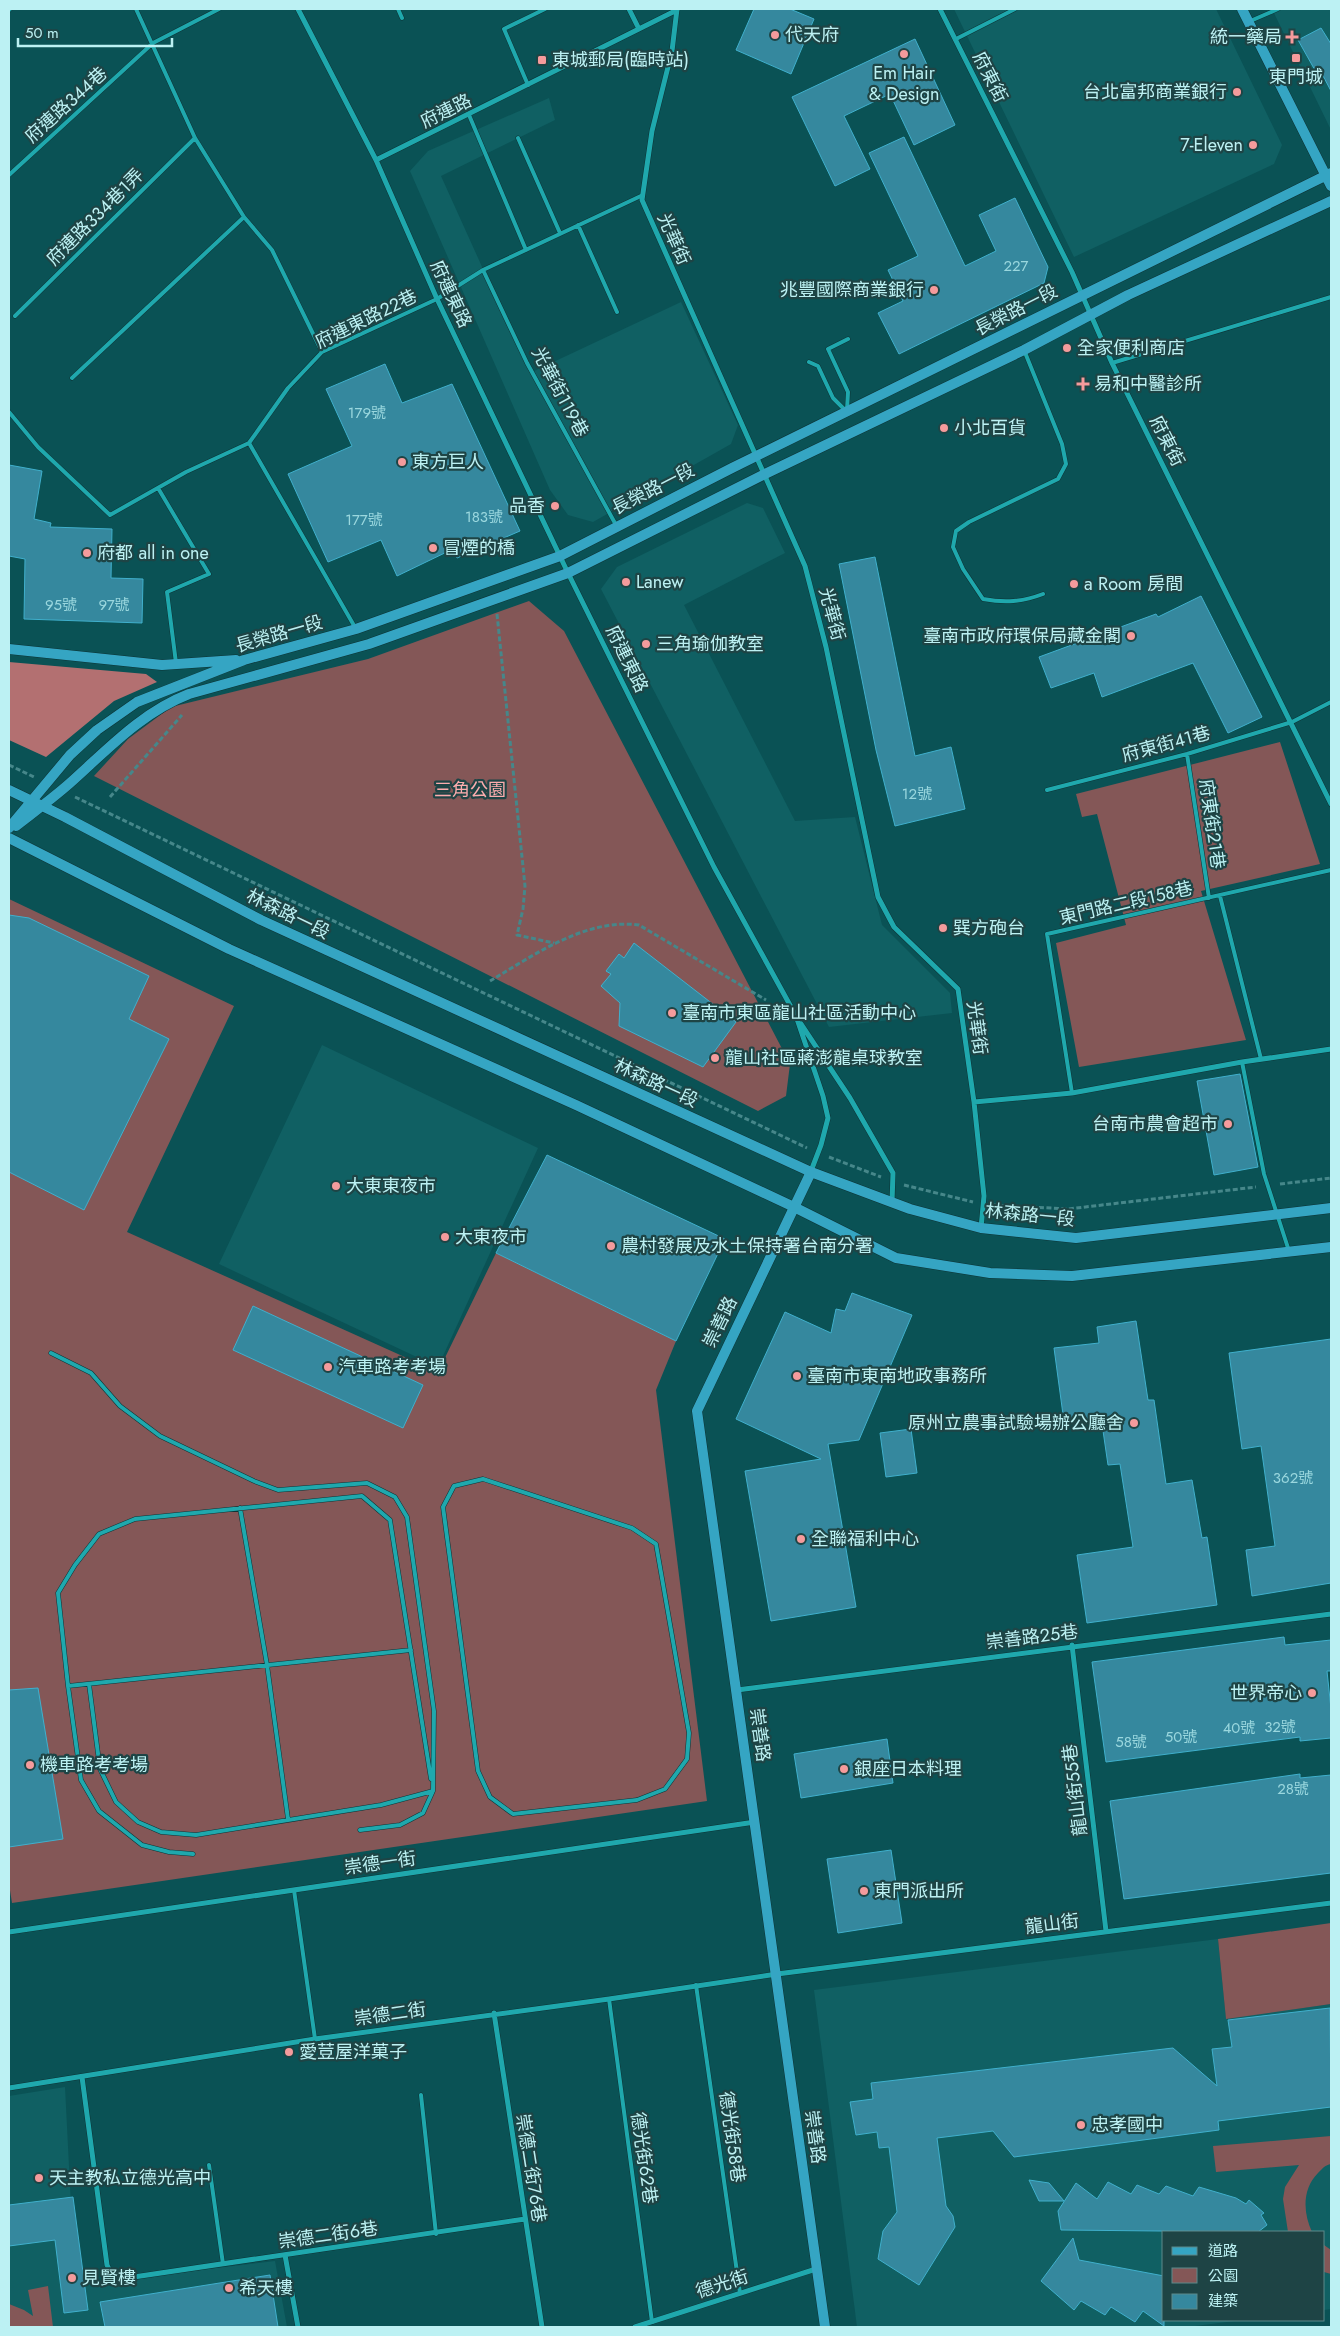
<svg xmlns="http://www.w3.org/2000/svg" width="1340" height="2336" font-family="Jost,'Noto Sans TC',sans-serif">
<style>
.built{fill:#106063}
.green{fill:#845757}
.forest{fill:#b37071}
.building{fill:#35889e;stroke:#40b0cd}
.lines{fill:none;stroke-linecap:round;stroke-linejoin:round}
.lane-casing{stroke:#0d3436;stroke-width:5}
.street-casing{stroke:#0d3436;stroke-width:6}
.secondary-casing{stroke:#0d3436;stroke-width:11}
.path{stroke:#46878a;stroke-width:3;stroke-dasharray:5 2.5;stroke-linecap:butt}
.lane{stroke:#1fa8ad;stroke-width:4}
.street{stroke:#1fa8ad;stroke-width:5}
.secondary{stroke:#35a5c3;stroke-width:10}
.poi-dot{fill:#f59b9c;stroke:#1e4445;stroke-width:2}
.labels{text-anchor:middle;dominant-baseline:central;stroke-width:4.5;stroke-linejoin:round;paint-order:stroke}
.number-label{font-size:15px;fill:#9ad7de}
.poi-label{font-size:18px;fill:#bcf1f3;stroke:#1e4445;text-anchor:start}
.street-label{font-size:18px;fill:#bcf1f3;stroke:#1e4445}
.park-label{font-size:18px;fill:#fbacad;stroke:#1e4445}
</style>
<rect width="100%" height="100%" fill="#0a5255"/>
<path class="built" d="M954 9H1216L1282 145 1274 164 1074 257Z
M1272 9H1331V130Z
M549 98 555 120 441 176 530 373 681 302 738 425 731 444 593 522 568 515 550 490 410 171 428 151Z
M747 503 763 508 785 553 684 605 795 821 855 817 882 925 950 993 952 1013 829 1027 601 589 617 567Z
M322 1045 538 1148 438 1367 219 1264Z
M1218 1939 1226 2018 1331 2004V2309L1324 2310V2232H1164V2320H1243L1187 2327H857L814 1990Z
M65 2087 75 2285 275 2261 287 2327H9V2096Z"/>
<path class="green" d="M529 601 564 631 790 1064 786 1096 758 1111 94 776 128 739 171 707 368 659Z
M1280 742 1320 864 1201 891 1246 1040 1079 1067 1056 943 1126 925 1097 814 1082 817 1076 794Z
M9 899 234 1006 127 1232 438 1372 496 1253 676 1341 656 1390 707 1801 12 1903 9 1884Z
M1331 1923V2004L1226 2019 1218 1939Z
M1331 2136V2164C1325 2165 1323 2168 1318 2173 1302 2189 1303 2213 1312 2232H1288L1283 2199 1285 2187 1299 2165 1216 2172 1213 2146Z
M1324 2245 1331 2250V2274L1324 2272Z
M48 2286 53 2327H9V2304L24 2310 33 2316 28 2290Z"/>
<path class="forest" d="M9 662 146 674 157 682 114 701 46 757 9 740Z"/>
<path class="building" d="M754 9H790L814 19 791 74 736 50Z
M1321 28 1331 44V91L1320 70 1316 72 1298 40Z
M915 39 955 125 914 145 890 94 844 116 870 169 835 186 792 97Z
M904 137 965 266 996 251 979 215 1015 198 1048 267 1044 283 899 354 878 313 903 301 888 270 918 256 869 153Z
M385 364 402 403 452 384 520 531 457 558 453 549 397 576 381 540 328 562 288 474 352 446 326 389Z
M9 465 42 471 34 519 51 523 50 527 112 529 111 578 143 579 142 623 24 619 25 559 9 556Z
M875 557 915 756 951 747 965 809 895 826 876 750 839 564Z
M1201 596 1262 717 1228 733 1193 663 1102 697 1094 673 1051 688 1039 657 1156 614 1158 617Z
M9 915 29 918 149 976 129 1019 169 1039 84 1210 9 1172Z
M634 943 736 1022 703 1067 619 1026 620 1003 601 986 611 974 606 971 619 954 624 958Z
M1240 1074 1258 1167 1214 1175 1197 1081Z
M547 1155 725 1239 676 1341 496 1253Z
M852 1293 912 1315 859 1440 828 1444 856 1607 771 1621 745 1471 821 1459 736 1419 785 1312 831 1333 836 1309 845 1311Z
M253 1306 423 1385 403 1428 233 1350Z
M1136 1321 1148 1400H1154L1166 1484 1192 1480 1202 1538 1207 1537 1217 1605 1087 1623 1077 1555 1133 1547 1120 1464 1108 1465 1101 1417 1064 1422 1054 1348 1099 1343 1097 1327Z
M1331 1339V1583L1252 1596 1246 1550 1275 1546 1261 1446 1242 1449 1229 1353Z
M911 1429 917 1473 886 1477 880 1433Z
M1284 1637 1285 1645 1331 1640V1671H1327L1331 1709V1738L1300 1741V1737L1106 1762 1092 1662Z
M38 1688 63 1839 9 1847V1690Z
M887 1739 893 1783 801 1798 794 1754Z
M1300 1774V1778L1331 1775V1873L1124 1899 1110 1801Z
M891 1850 902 1923 838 1933 827 1859Z
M1330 2008 1331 2107 1218 2121 1219 2130 1014 2157 993 2131 937 2138 946 2206 953 2216 955 2227 919 2285 878 2259 883 2231 897 2212 889 2147 879 2148 877 2132 856 2135 850 2102 873 2099 871 2083 1173 2048 1217 2086 1212 2049 1232 2047 1228 2020Z
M1029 2180 1049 2183 1064 2201H1039Z
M1108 2182 1131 2194 1137 2185 1159 2194 1166 2186 1193 2196 1199 2187 1236 2198 1246 2204 1249 2200 1264 2213 1261 2215 1267 2225 1258 2232 1061 2230 1058 2211 1076 2183 1097 2199Z
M73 2197 88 2310 64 2313 55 2240 9 2246V2205Z
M1073 2238 1079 2260 1164 2276V2326L1143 2311 1135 2322 1111 2307 1105 2315 1081 2301 1074 2310 1041 2281Z
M270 2275 278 2327H105L100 2302Z"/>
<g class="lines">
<g class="lane-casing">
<path id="lane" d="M136 9 195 138 244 217 272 250 322 352
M398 9 402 18
M9 10 10 9
M1248 22 1278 9
M956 39 1015 9
M528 85 504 29 545 9
M469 115 526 250
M518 138 560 233
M9 175 153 43 219 9
M578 225 617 312
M483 270 527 363 616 525
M15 316 195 138
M1024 350 1062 444 1066 464 1058 479 969 522 956 531 953 547 963 569 983 599C1005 603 1022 602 1043 594
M809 362 818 366 833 398 846 411
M1112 363 1331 297
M72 378 244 217
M847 410 848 392 828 349 848 339
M9 412 38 447 110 515 186 472 249 443 288 388 322 352 437 299 483 270 643 195
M249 443 356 629
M158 488 209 574 167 592 176 663
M1187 754 1209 898
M1047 790 1187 754 1292 722 1331 702
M1220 896 1261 1059
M1242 1062 1264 1174 1289 1251
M1072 1093 1047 934 1331 870
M51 1353 91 1373 120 1406 160 1436 254 1481 278 1490 367 1483 395 1497 407 1517 434 1711 433 1791 381 1805 196 1835 161 1832 138 1822 116 1802 100 1769 89 1684
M483 1479 632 1528 656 1544 689 1733 687 1759 665 1789 637 1800 513 1814 490 1797 478 1771 443 1507 454 1486Z
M240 1508 267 1665 288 1819
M68 1686 411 1650
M360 1830 400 1825 423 1813 433 1791
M193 1854 169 1852 142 1845 99 1811 81 1780 68 1686 58 1593 75 1565 99 1534 135 1519 362 1496 390 1520 431 1779
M294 1890 315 2039
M696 1985 740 2293
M609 1999 652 2322
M421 2095 436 2234
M209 2165 223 2264"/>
</g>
<g class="street-casing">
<path id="street" d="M298 9 376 160 437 299 568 573 714 867 796 1016 823 1096 828 1118 821 1145 811 1171
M629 9 639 29
M677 9 672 51 652 131 642 200 805 566 826 647 878 897 894 927 958 989 974 1102 984 1196 981 1228
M940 9 1072 272 1112 363 1331 804
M376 160 677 10
M801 1024 850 1098 893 1173 892 1202
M974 1102 1072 1093 1242 1062 1331 1049
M1072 1645 1106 1931
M737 1690 1331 1614
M9 1932 755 1822
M494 2013 542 2327
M82 2077 107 2265 111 2273 127 2278 525 2219
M9 2088 315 2039 609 1999 777 1974 1331 1903
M285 2255 298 2327
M635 2327 816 2269"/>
</g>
<g class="secondary-casing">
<path id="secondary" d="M1242 9 1331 186
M9 649 162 665 236 660
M9 790 65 817 261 920 811 1172 910 1209 981 1228 1076 1238 1331 1208
M16 826C34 812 53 798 70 783 107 750 142 712 189 694L369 644 568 573 765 474 1024 350 1128 295 1331 201
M9 828 70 755 97 730 137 702 244 660 356 629 560 556 732 468 1331 173
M9 838 229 949 576 1105 794 1207 896 1258 990 1273 1072 1276 1331 1247
M811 1172 697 1411 825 2327"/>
</g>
<path class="path" d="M497 614 525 886 523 909 517 935 554 943
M9 765 34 777
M75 797 807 1148
M110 797 182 715
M490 981C534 955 586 918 639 925L766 1000
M829 1157 881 1177
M1280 1184 1331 1178
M904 1185 973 1202
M994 1205 1068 1209 1256 1187"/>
<use href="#lane" class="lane"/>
<use href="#street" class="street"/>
<use href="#secondary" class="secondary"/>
</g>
<g class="poi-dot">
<circle cx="775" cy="35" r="5"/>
<path d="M1289.5 29.5h5v5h5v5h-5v5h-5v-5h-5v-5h5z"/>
<circle cx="904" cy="54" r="5"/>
<rect x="1291" y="53" width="10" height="10" rx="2.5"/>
<rect x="537" y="55" width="10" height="10" rx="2.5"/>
<circle cx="1237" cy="92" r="5"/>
<circle cx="1253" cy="145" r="5"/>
<circle cx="934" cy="290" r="5"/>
<circle cx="1067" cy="348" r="5"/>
<path d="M1080.5 376.5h5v5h5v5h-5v5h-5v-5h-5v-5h5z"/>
<circle cx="944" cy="428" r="5"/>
<circle cx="402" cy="462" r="5"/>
<circle cx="555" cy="506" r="5"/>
<circle cx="433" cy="548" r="5"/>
<circle cx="87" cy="553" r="5"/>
<circle cx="626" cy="582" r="5"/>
<circle cx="1074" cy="584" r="5"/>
<circle cx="1131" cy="636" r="5"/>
<circle cx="646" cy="644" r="5"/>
<circle cx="943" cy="928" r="5"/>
<circle cx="672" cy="1013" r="5"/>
<circle cx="715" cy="1058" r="5"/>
<circle cx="1228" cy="1124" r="5"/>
<circle cx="336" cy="1186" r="5"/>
<circle cx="445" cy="1237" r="5"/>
<circle cx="611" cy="1246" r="5"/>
<circle cx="328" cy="1367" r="5"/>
<circle cx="797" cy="1376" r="5"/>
<circle cx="1134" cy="1423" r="5"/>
<circle cx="801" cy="1539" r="5"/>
<circle cx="1312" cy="1693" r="5"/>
<circle cx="30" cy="1765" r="5"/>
<circle cx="844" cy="1769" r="5"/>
<circle cx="864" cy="1891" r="5"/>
<circle cx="289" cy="2052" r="5"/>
<circle cx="1081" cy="2125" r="5"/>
<circle cx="39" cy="2178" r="5"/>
<circle cx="72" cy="2278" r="5"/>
<circle cx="229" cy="2288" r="5"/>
</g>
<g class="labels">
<g class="number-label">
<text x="1016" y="266">227</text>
<text x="367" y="413">179號</text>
<text x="484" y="517">183號</text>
<text x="364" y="520">177號</text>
<text x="61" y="605">95號</text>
<text x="114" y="605">97號</text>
<text x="917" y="794">12號</text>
<text x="1293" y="1478">362號</text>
<text x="1280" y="1727">32號</text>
<text x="1239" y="1728">40號</text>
<text x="1181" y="1737">50號</text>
<text x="1131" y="1742">58號</text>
<text x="1293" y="1789">28號</text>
</g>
<g class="poi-label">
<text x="785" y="35">代天府</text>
<text x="1282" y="37" text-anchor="end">統一藥局</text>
<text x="552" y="60">東城郵局(臨時站)</text>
<text x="904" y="73" text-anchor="middle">Em Hair<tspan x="904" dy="21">&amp; Design</tspan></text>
<text x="1296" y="77" text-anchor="middle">東門城</text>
<text x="1227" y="92" text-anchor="end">台北富邦商業銀行</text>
<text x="1243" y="145" text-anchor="end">7-Eleven</text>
<text x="924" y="290" text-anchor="end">兆豐國際商業銀行</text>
<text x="1077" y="348">全家便利商店</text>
<text x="1094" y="384">易和中醫診所</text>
<text x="954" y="428">小北百貨</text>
<text x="412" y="462">東方巨人</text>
<text x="545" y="506" text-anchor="end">品香</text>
<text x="443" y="548">冒煙的橋</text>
<text x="97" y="553">府都 all in one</text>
<text x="636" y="582">Lanew</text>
<text x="1084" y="584">a Room 房間</text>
<text x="1121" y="636" text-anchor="end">臺南市政府環保局藏金閣</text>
<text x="656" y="644">三角瑜伽教室</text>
<text x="953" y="928">巽方砲台</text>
<text x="682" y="1013">臺南市東區龍山社區活動中心</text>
<text x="725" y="1058">龍山社區蔣澎龍桌球教室</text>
<text x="1218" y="1124" text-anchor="end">台南市農會超市</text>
<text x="346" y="1186">大東東夜市</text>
<text x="455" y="1237">大東夜市</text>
<text x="621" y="1246">農村發展及水土保持署台南分署</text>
<text x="338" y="1367">汽車路考考場</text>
<text x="807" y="1376">臺南市東南地政事務所</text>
<text x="1124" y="1423" text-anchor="end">原州立農事試驗場辦公廳舍</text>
<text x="811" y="1539">全聯福利中心</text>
<text x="1302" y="1693" text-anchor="end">世界帝心</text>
<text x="40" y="1765">機車路考考場</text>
<text x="854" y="1769">銀座日本料理</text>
<text x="874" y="1891">東門派出所</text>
<text x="299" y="2052">愛荳屋洋菓子</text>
<text x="1091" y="2125">忠孝國中</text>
<text x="49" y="2178">天主教私立德光高中</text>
<text x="82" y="2278">見賢樓</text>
<text x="239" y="2288">希天樓</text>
</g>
<g class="street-label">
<text transform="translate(990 77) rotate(63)">府東街</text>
<text transform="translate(66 105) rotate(-42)">府連路344巷</text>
<text transform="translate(446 111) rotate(-26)">府連路</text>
<text transform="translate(95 217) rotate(-45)">府連路334巷1弄</text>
<text transform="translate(674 239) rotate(66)">光華街</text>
<text transform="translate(451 294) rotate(65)">府連東路</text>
<text transform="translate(1016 310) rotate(-27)">長榮路一段</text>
<text transform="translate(366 319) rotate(-26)">府連東路22巷</text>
<text transform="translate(560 392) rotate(62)">光華街119巷</text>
<text transform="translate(1167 441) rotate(63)">府東街</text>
<text transform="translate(653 489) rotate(-27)">長榮路一段</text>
<text transform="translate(832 614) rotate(75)">光華街</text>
<text transform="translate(279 634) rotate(-16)">長榮路一段</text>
<text transform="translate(627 659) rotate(64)">府連東路</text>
<text transform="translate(1166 744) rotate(-15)">府東街41巷</text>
<text transform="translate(1212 824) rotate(82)">府東街21巷</text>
<text transform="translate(1126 903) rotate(-13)">東門路二段158巷</text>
<text transform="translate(288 914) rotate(26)">林森路一段</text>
<text transform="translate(977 1028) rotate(82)">光華街</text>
<text transform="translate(656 1083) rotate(25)">林森路一段</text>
<text transform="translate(1030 1215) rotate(6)">林森路一段</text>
<text transform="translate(720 1322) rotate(-64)">崇善路</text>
<text transform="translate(1032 1637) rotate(-7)">崇善路25巷</text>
<text transform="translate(760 1735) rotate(82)">崇善路</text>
<text transform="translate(1075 1790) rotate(-97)">龍山街55巷</text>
<text transform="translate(380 1863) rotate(-8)">崇德一街</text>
<text transform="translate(1052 1924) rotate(-7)">龍山街</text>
<text transform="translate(390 2014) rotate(-8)">崇德二街</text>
<text transform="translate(732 2137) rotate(82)">德光街58巷</text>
<text transform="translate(815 2137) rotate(82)">崇善路</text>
<text transform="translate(644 2158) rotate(82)">德光街62巷</text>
<text transform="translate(531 2168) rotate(81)">崇德二街76巷</text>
<text transform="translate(328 2235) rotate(-8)">崇德二街6巷</text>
<text transform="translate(722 2284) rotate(-18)">德光街</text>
</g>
<g class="park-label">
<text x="470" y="790">三角公園</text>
</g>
</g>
<rect width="1340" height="2336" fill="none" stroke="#bcf1f3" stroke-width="20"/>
<rect x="1162" y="2231" width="162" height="90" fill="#1e4445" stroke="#5d898b"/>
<rect x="1172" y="2247" width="25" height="8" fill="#35a5c3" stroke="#5d898b"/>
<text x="1208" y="2256" font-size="15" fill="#bcf1f3">道路</text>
<rect x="1172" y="2268" width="25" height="15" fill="#845757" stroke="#5d898b"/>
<text x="1208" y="2281" font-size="15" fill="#bcf1f3">公園</text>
<rect x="1172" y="2294" width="25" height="15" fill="#35889e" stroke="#5d898b"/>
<text x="1208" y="2306" font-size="15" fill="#bcf1f3">建築</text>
<path d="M18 38v8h154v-8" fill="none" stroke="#bcf1f3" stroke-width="2.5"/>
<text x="25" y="38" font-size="15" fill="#bcf1f3" stroke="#1e4445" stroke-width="4" paint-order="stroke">50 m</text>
</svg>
